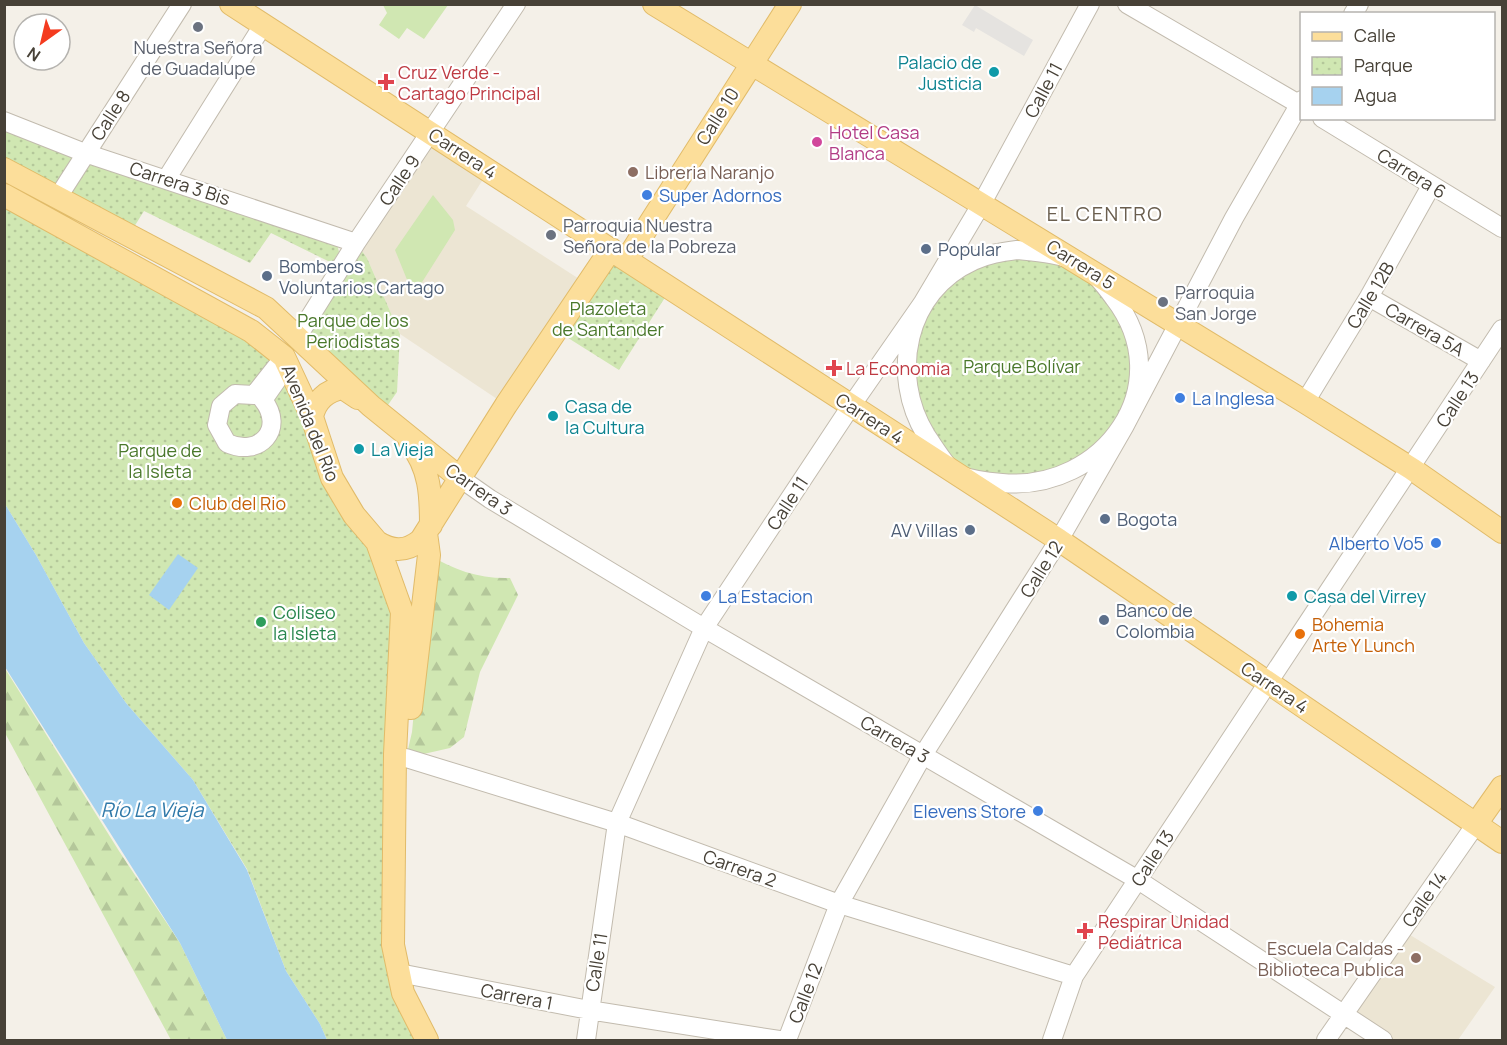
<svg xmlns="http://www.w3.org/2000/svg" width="1507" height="1045" font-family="Manrope,sans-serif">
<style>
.education{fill:#ece5d3}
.green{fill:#d0e7b2}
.forest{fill:url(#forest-firs)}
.park{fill:url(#park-dots)}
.parking{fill:#e5e3e0}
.water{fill:#a6d2ef}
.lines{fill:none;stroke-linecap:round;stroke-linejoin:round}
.minor-casing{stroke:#c2bbae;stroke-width:20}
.major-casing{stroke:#e1bb69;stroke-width:24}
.minor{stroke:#fff;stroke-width:18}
.major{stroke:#fcde9a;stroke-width:22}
.worship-dot{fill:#6b7280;stroke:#fff;stroke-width:2}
.culture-dot{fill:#0f9aa8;stroke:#fff;stroke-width:2}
.health-dot{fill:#e0444e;stroke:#fff;stroke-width:2}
.hotel-dot{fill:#d1479c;stroke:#fff;stroke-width:2}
.education-dot{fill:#8d6e63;stroke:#fff;stroke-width:2}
.shop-dot{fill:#3f7fe0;stroke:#fff;stroke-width:2}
.service-dot{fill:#5c6f8a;stroke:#fff;stroke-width:2}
.food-dot{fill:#e8710a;stroke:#fff;stroke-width:2}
.leisure-dot{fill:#2e9e5b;stroke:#fff;stroke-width:2}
.labels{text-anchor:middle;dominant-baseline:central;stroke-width:4.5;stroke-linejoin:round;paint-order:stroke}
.worship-label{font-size:18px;fill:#5b616d;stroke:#fff;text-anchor:start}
.culture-label{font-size:18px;fill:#0d838f;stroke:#fff;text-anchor:start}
.health-label{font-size:18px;fill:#be3a42;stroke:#fff;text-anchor:start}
.street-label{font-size:18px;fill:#474137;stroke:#fff}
.hotel-label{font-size:18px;fill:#b23c85;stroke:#fff;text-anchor:start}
.education-label{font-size:18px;fill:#785e54;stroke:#fff;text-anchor:start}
.shop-label{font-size:18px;fill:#366cbe;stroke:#fff;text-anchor:start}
.service-label{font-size:18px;fill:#4e5e75;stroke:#fff;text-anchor:start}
.park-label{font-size:18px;fill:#4a782b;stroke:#fff}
.food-label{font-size:18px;fill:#c56008;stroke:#fff;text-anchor:start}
.leisure-label{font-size:18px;fill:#27864d;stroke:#fff;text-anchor:start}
.neighbourhood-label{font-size:20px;letter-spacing:1.5px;fill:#6a5e4e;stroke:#fff}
.water-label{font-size:20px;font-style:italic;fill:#3079a9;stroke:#fff}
</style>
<defs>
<pattern id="forest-firs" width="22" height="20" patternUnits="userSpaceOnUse" patternTransform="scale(1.5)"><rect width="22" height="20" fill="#d0e7b2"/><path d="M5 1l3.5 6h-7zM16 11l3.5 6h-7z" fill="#b4c79a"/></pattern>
<pattern id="park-dots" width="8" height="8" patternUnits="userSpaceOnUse" patternTransform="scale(1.5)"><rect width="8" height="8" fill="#d0e7b2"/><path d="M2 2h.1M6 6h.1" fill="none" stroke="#b4c79a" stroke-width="1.8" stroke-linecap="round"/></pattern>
</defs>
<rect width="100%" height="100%" fill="#f4f0e8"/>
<path class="education" d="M431 132 489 170 466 206 587 284 506 405 400 334 367 258 356 244Z
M1402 930 1495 987 1458 1040H1383L1345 1015Z"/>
<path class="green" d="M383 5H448L424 39 407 28 399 39 379 25 387 13Z
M433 195 453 220 455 230 419 287 412 292 395 250Z"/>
<path class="forest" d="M429 555C454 570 480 579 510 578L518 595 480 672 464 737 450 748 406 758 412 732Z
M4 667 119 851 180 943 227 1040H171L5 733Z"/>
<path class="park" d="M4 121 335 236 339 252 332 263 271 233 250 263 144 211 129 235 5 169Z
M5 195 284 357 402 612 393 945 427 1040H327L320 1024 286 971 247 869 193 780 126 703 84 643 36 555 5 504Z
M356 243 367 258 400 334 397 392 381 415 298 336Z
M611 249 671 288 619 370 557 331Z
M994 254 1083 266 1134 335 1131 409 1069 472 979 479 931 444 909 392 922 304Z"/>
<path class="parking" d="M975 5 1033 40 1024 56 976 28 974 32 962 25Z"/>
<path class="water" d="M5 504 36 555 84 643 126 703 193 780 247 870 286 971 320 1024 327 1040H227L180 943 5 667Z
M178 554 198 568 169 610 149 595Z"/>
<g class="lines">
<g class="minor-casing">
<path id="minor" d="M1127 4 1302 106
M1353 14 1359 4
M1322 118 1502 228
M4 121 85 153 356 243
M167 178 263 25
M58 197 182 4
M1017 250C1038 252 1064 254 1083 265 1094 272 1106 287 1114 298 1181 385 1104 492 1002 483 989 482 969 479 957 474 948 470 932 444 926 435 889 375 906 291 973 261 987 254 1002 252 1017 250Z
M1369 297 1481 361
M298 336 356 243 516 4
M284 357 277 380 263 400C286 429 259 458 227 443L217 425 221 406 235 394 254 395Z
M1305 402 1369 297 1431 186
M460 478 490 499 704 628 1138 880 1383 1040
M406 758 617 823 839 904 1074 976
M399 973 589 1010 779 1040
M586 1040 617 823 704 628 851 406 922 304 982 203 1090 4
M787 1040 839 904 923 755 1059 540 1124 427 1234 218 1302 100
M1052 1040 1074 976 1502 329
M1326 1040 1476 824"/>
</g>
<g class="major-casing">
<path id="major" d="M231 4 1059 540 1502 842
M654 4 1305 402 1412 469 1502 532
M4 169 266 308 371 406 460 478
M4 195 251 331 284 357 312 417 332 478 354 515 377 542 402 612 395 754 393 945 403 993 427 1040
M627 259 790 4
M312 417C315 401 327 390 343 388L358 398
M410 443C430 468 431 495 431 525
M377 542C393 552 406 552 421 540L506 405 611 249
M411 708 429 555 426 533
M1476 824 1502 787"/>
</g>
<use href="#minor" class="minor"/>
<use href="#major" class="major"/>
</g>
<g class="worship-dot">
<circle cx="198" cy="27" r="6"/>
<circle cx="551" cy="235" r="6"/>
<circle cx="1163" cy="302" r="6"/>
</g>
<g class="culture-dot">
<circle cx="994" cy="72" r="6"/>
<circle cx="553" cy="416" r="6"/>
<circle cx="359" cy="449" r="6"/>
<circle cx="1292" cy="596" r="6"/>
</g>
<g class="health-dot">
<path d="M383 73h6v6h6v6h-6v6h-6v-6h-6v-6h6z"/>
<path d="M831 359h6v6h6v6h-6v6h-6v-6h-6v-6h6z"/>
<path d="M1082 922h6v6h6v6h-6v6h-6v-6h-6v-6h6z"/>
</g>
<circle class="hotel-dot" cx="817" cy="142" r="6"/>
<g class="education-dot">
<circle cx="633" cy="172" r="6"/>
<circle cx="1416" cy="958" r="6"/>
</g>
<g class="shop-dot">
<circle cx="647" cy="195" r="6"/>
<circle cx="1180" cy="398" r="6"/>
<circle cx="1436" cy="543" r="6"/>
<circle cx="706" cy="596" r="6"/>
<circle cx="1038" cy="811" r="6"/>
</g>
<g class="service-dot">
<circle cx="926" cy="249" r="6"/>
<circle cx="267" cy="276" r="6"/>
<circle cx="1105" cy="519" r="6"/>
<circle cx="970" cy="530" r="6"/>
<circle cx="1104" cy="620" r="6"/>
</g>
<g class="food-dot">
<circle cx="177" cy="503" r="6"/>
<circle cx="1300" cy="634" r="6"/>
</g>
<circle class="leisure-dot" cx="261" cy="622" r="6"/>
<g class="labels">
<g class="worship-label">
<text x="198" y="47" text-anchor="middle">Nuestra Señora<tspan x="198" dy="21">de Guadalupe</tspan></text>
<text x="563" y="225">Parroquia Nuestra<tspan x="563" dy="21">Señora de la Pobreza</tspan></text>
<text x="1175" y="292">Parroquia<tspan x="1175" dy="21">San Jorge</tspan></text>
</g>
<g class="culture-label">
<text x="982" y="62" text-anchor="end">Palacio de<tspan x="982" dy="21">Justicia</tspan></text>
<text x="565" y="406">Casa de<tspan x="565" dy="21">la Cultura</tspan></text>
<text x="371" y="449">La Vieja</text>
<text x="1304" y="596">Casa del Virrey</text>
</g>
<g class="health-label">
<text x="398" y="72">Cruz Verde -<tspan x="398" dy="21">Cartago Principal</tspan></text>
<text x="846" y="368">La Economia</text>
<text x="1098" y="921">Respirar Unidad<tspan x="1098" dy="21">Pediátrica</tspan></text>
</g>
<g class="street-label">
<text transform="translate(1043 90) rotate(-62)">Calle 11</text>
<text transform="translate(110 115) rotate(-57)">Calle 8</text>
<text transform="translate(717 116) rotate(-58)">Calle 10</text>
<text transform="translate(463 153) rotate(33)">Carrera 4</text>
<text transform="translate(1412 173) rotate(32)">Carrera 6</text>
<text transform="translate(399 180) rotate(-56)">Calle 9</text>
<text transform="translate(180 183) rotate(18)">Carrera 3 Bis</text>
<text transform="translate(1081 264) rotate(32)">Carrera 5</text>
<text transform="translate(1370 295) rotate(-59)">Calle 12B</text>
<text transform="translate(1425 329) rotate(30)">Carrera 5A</text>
<text transform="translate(1457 399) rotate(-57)">Calle 13</text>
<text transform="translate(870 418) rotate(33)">Carrera 4</text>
<text transform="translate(311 423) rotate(68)">Avenida del Río</text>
<text transform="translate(479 489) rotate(35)">Carrera 3</text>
<text transform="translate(787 503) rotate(-57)">Calle 11</text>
<text transform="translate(1041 569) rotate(-58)">Calle 12</text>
<text transform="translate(1275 687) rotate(34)">Carrera 4</text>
<text transform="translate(895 739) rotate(30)">Carrera 3</text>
<text transform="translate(1152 858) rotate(-57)">Calle 13</text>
<text transform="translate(740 868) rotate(20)">Carrera 2</text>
<text transform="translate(1424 899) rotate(-55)">Calle 14</text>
<text transform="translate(596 962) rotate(-81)">Calle 11</text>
<text transform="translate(805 993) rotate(-69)">Calle 12</text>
<text transform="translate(517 996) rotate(11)">Carrera 1</text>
</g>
<g class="hotel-label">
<text x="829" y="132">Hotel Casa<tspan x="829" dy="21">Blanca</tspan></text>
</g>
<g class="education-label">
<text x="645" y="172">Libreria Naranjo</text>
<text x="1404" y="948" text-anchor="end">Escuela Caldas -<tspan x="1404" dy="21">Biblioteca Publica</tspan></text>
</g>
<g class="shop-label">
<text x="659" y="195">Super Adornos</text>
<text x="1192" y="398">La Inglesa</text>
<text x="1424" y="543" text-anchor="end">Alberto Vo5</text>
<text x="718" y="596">La Estacion</text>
<text x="1026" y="811" text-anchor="end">Elevens Store</text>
</g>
<g class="service-label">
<text x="938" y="249">Popular</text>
<text x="279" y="266">Bomberos<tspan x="279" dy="21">Voluntarios Cartago</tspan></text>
<text x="1117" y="519">Bogota</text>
<text x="958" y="530" text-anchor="end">AV Villas</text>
<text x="1116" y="610">Banco de<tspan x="1116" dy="21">Colombia</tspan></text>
</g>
<g class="park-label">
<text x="608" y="308">Plazoleta<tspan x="608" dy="21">de Santander</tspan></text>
<text x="353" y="320">Parque de los<tspan x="353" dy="21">Periodistas</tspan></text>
<text x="1022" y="366">Parque Bolívar</text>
<text x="160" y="450">Parque de<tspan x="160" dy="21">la Isleta</tspan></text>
</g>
<g class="food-label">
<text x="189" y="503">Club del Rio</text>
<text x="1312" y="624">Bohemia<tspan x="1312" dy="21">Arte Y Lunch</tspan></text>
</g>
<g class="leisure-label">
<text x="273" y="612">Coliseo<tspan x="273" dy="21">la Isleta</tspan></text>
</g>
<g class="neighbourhood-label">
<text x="1105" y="213">EL CENTRO</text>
</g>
<g class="water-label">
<text x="152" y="809">Río La Vieja</text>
</g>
</g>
<rect width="1507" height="1045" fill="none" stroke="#474137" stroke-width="12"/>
<rect x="1300" y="12" width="195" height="108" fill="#ffffff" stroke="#b5b3af" stroke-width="1.5"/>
<rect x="1312" y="32" width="30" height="9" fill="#fcde9a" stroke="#b5b3af" stroke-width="1.5"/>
<text x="1354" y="42" font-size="18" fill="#474137">Calle</text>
<rect x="1312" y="57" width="30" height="18" fill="url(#park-dots)" stroke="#b5b3af" stroke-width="1.5"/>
<text x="1354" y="72" font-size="18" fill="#474137">Parque</text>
<rect x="1312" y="87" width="30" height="18" fill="#a6d2ef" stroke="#b5b3af" stroke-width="1.5"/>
<text x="1354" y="102" font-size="18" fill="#474137">Agua</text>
<g transform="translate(42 42) rotate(214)"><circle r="28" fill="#ffffff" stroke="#b5b3af" stroke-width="1.5"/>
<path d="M0-4.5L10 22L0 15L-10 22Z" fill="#f43b1f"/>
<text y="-9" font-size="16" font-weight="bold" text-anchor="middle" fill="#474137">N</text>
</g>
</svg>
